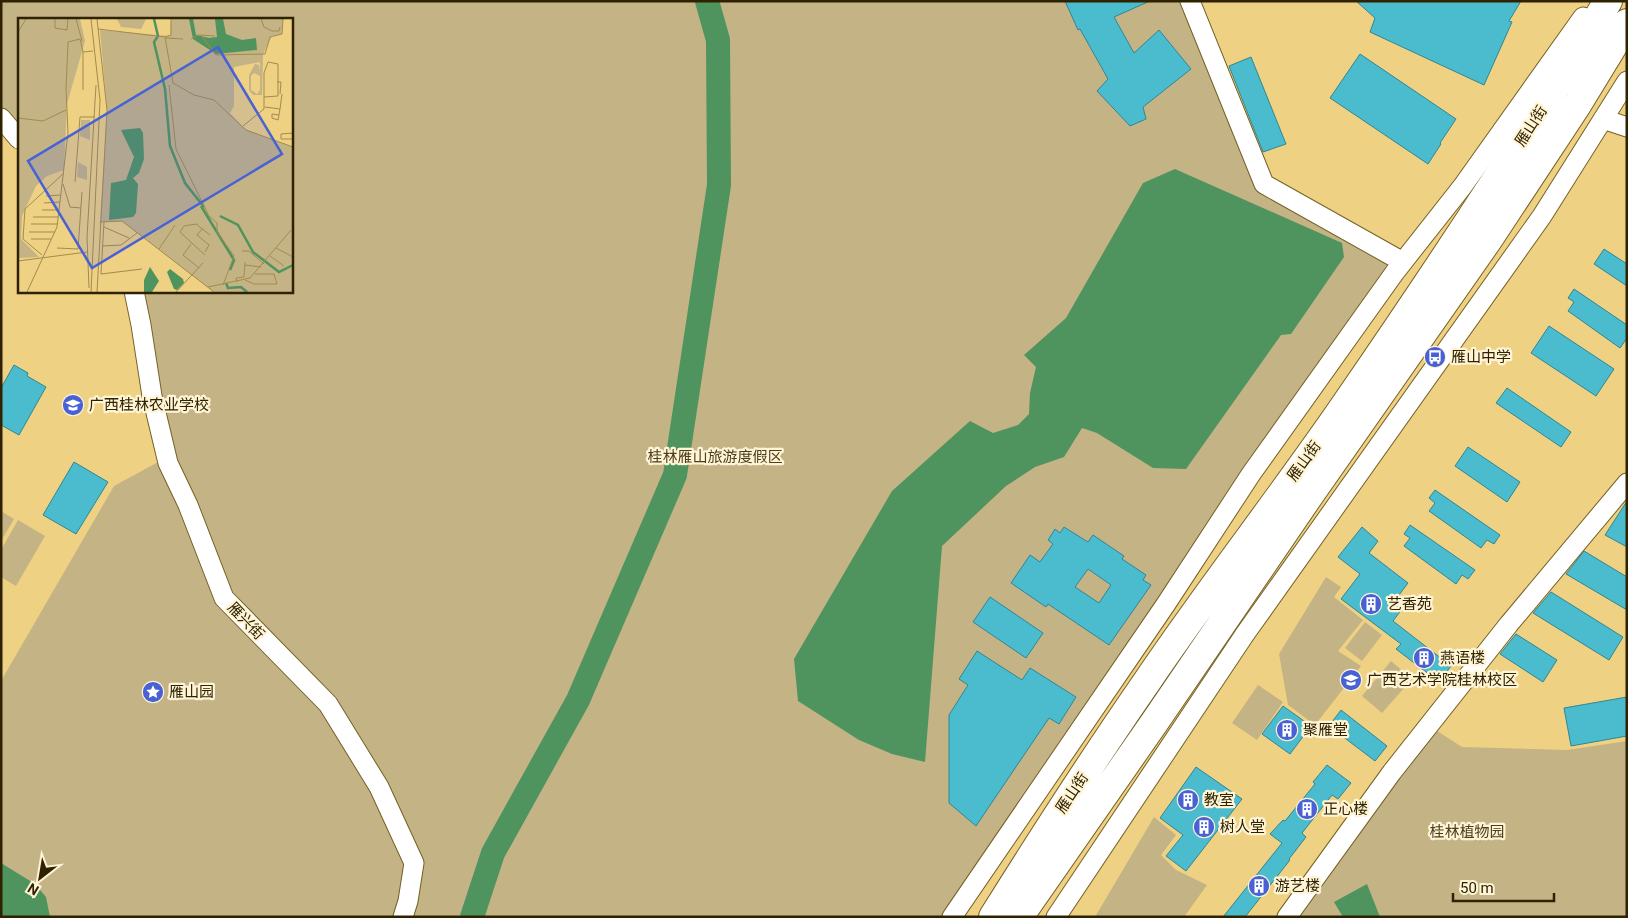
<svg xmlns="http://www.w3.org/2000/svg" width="1628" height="918" font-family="Roboto,'Noto Sans SC',sans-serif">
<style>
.green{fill:#c4b385}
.water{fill:#4f935f}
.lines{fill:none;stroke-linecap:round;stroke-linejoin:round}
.river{stroke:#4f935f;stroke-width:24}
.building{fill:#4bbbce;stroke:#318694;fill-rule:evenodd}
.minor-casing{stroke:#756024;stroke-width:21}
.highway-casing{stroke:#756024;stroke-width:30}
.minor{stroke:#fff;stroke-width:19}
.highway{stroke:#fff;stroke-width:28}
.labels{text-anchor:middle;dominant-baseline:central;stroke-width:4.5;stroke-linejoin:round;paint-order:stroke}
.street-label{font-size:15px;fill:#2e2201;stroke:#fff4d5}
.poi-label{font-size:15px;fill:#2e2201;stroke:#fff4d5;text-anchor:start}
.park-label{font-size:15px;fill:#4a3e1b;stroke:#fff4d5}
.inset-river{fill:none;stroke:#4f935f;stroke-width:2.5}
.inset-road{fill:none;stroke:#a18b4e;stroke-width:1}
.view{fill:#4861d5;fill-opacity:0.15;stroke:#4861d5;stroke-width:2.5}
.inset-edge{fill:none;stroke:#2e2201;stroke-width:2.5}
</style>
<rect width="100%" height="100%" fill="#eed182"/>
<path class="green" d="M1 1H1190L1264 184 1403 262 952 917H1V681L114 486 160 461 134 291H291V19H19V139L1 118Z
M1 511 14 519 1 541Z
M18 520 45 536 16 586 1 577V550Z
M1326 577 1341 587 1334 597 1363 620 1338 651 1361 666 1315 725 1288 705 1279 654Z
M1365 622 1382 635 1362 661 1345 648Z
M1391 661 1412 679 1382 713 1362 696Z
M1258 685 1283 702 1257 740 1232 723Z
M1431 727 1462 747 1567 750 1627 741V917H1292Z
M1154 817 1176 835 1161 855 1176 870 1207 885 1184 917H1095Z"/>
<path class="water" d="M1175 169 1342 243 1344 257 1291 334 1281 335 1186 469 1153 468 1097 433 1082 428 1064 457 1035 467 1006 486 942 546 925 762 892 754 859 740 798 701 794 659 892 491 970 421 993 433 1018 425 1029 414 1030 393 1036 367 1024 355 1066 318 1143 183Z
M1 863 35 884 46 897 50 917H1Z
M1367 884 1380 917H1343L1334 902Z"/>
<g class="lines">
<path class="river" d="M472 917 493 853 578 700 675 475 719 185 718 40 707 1"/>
</g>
<path class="building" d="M1065 1H1150L1114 17 1134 53 1159 30 1191 69 1143 107 1146 119 1130 126 1097 91 1108 79 1080 29 1078 30Z
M1356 1H1521L1509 21 1512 22 1484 85 1370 32 1375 18Z
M1360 54 1456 119 1440 143 1441 144 1428 164 1330 98Z
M1251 57 1286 144 1263 152 1229 66Z
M1604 249 1627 264V286L1594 264Z
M1574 289 1627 325V338L1620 348 1568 311 1574 302 1568 298Z
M1549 326 1614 369 1596 396 1531 353Z
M14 365 28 373 27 376 46 387 19 435 1 425V388Z
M1507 388 1571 432 1561 447 1496 403Z
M1468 447 1520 482 1507 502 1455 466Z
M74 462 108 482 76 534 43 515Z
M1435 490 1500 535 1494 544 1487 540 1481 548 1429 511 1435 503 1429 498Z
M1627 501V547L1605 535Z
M1410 525 1475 570 1468 579 1462 575 1456 584 1404 546 1410 538 1404 534Z
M1064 527 1088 542 1093 535 1124 556 1122 559 1146 575 1143 580 1151 585 1109 645 1048 604 1046 607 1011 583 1030 555 1040 562 1053 544 1048 540 1055 529 1060 533ZM1088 569 1111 585 1099 603 1075 587Z
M1362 527 1378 541 1369 553 1408 583 1393 603 1402 609 1393 621 1451 666 1439 682 1396 649 1401 644 1341 599 1360 574 1338 557Z
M1584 551 1627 577V610L1566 574Z
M1551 592 1623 637 1609 660 1533 613Z
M990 597 1043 633 1026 658 973 622Z
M1516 634 1557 660 1543 682 1500 654Z
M977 651 1022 680 1030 668 1076 697 1059 724 1049 718 976 826 949 803V715L968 685 959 679Z
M1627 697V736L1571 746 1564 708Z
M1283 706 1311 726 1290 754 1262 734Z
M1341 710 1387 746 1375 761 1329 726Z
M1327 765 1351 783 1338 799 1332 795 1302 833 1306 837 1289 859 1290 860 1245 917H1223L1282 843 1270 834 1283 820 1285 821 1315 784 1313 782Z
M1196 767 1242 799 1186 871 1166 856 1183 835 1160 818Z"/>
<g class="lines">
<g class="minor-casing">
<path id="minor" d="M1190 1 1264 184 1403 262
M1 118 19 139
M1603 119 1627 127
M134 291 141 325 152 396 168 463 188 505 224 598 328 704 379 787 414 863 408 901 403 917
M952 917 1166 604 1251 474 1395 272 1462 187 1583 17
M1056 917 1245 634 1542 216 1627 81
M1287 917 1392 772 1509 624 1627 483"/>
</g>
<g class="highway-casing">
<path id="highway" d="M993 917C1043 837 1094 758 1148 680 1211 587 1281 498 1345 405 1436 273 1525 139 1608 1
M1019 917 1154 723 1311 493 1488 240 1577 105 1627 23"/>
</g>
<use href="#minor" class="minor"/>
<use href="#highway" class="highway"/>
</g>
<defs>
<g id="bus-disc" transform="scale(1.125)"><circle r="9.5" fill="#4861d5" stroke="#fff4d5"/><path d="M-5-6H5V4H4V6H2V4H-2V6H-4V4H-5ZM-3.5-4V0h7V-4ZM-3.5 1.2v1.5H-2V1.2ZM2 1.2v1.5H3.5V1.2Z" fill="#fff"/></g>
<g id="school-disc" transform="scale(1.125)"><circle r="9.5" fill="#4861d5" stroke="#fff4d5"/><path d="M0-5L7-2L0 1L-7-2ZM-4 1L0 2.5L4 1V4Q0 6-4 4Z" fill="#fff"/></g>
<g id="building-disc" transform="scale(1.125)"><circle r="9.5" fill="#4861d5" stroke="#fff4d5"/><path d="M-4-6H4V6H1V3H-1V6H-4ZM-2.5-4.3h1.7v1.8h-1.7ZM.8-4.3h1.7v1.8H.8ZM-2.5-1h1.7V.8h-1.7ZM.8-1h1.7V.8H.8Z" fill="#fff"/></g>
<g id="university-disc" transform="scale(1.125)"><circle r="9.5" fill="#4861d5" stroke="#fff4d5"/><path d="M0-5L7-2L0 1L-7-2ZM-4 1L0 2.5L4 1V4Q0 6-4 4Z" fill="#fff"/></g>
<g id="sight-disc" transform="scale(1.125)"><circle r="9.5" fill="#4861d5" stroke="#fff4d5"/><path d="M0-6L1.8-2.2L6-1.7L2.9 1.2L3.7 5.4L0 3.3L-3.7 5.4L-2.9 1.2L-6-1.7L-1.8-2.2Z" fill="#fff"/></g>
</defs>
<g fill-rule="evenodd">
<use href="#bus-disc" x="1435" y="357"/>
<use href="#school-disc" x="73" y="405"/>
<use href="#building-disc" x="1371" y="604"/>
<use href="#building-disc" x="1424" y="658"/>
<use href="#university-disc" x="1351" y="680"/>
<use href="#sight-disc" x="153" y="692"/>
<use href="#building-disc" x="1287" y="730"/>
<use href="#building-disc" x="1188" y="800"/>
<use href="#building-disc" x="1307" y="809"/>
<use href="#building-disc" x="1204" y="827"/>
<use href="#building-disc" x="1259" y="886"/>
</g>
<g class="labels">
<g class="street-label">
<text transform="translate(1531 126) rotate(-57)">雁山街</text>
<text transform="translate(1304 461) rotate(-54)">雁山街</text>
<text transform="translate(246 621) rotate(46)">雁兴街</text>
<text transform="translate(1072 793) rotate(-56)">雁山街</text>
</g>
<g class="poi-label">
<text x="1451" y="357">雁山中学</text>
<text x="89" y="405">广西桂林农业学校</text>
<text x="1387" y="604">艺香苑</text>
<text x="1440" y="658">燕语楼</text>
<text x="1367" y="680">广西艺术学院桂林校区</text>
<text x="169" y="692">雁山园</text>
<text x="1303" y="730">聚雁堂</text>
<text x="1204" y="800">教室</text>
<text x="1323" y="809">正心楼</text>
<text x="1220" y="827">树人堂</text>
<text x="1275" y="886">游艺楼</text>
</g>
<g class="park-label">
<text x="715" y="457">桂林雁山旅游度假区</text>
<text x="1467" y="832">桂林植物园</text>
</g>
</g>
<g transform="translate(18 18)">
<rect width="275" height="275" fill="#eed182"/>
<path d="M0 1H62L67 23 49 86 46 152 29 158 18 168 4 198 3 221 21 239 0 240ZM99 1H128L123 11 103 9ZM153 1H265L264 16 254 18 245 36 244 77H235L231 72V57L237 46 241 47 242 54V44L216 49V88L212 95 228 112 275 129V274H196L104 203 82 204 89 92 82 12 152 18ZM236 55 242 58V72L239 76 233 72V58ZM63 102H72V122L62 118ZM60 144 69 149V162L59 159Z" fill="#c4b385" fill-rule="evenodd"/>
<path d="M171 1H175L178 17 191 20 199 19 197 1H205L208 16 224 22 238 20 239 32 198 36 175 21ZM122 110 125 115 126 141 121 155 115 160 120 166 118 195 115 199 91 202 93 165 108 162 116 139 103 112ZM132 249 141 263 134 274H126V262ZM152 251 165 261 166 265 159 272 156 271 149 254Z" fill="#4f935f"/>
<path class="inset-river" d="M136 1 140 18 136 24 147 71 152 128 167 165 186 189M183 188 216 242 212 252M202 198 220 207 235 234 261 254 275 247M208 265 210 270 223 269 229 274"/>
<path class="inset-road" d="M37 1V10L49 12 50 1M58 1 64 23M243 1 246 9 254 13H261L262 9M80 11 147 19M0 14 8 1M183 17 198 37 247 36 252 19 264 16 265 1M147 19 155 65 176 77 196 82 228 112 275 129M147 19 153 17V1M148 20 165 21M173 21 180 17 197 18M259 64H263L262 76M151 67 158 131 191 198 199 205V214L216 238 205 267M65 72V34M247 89 262 91 260 102 254 100V96L261 97M262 91 264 76M0 100 25 103 48 92M225 108 246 91V55L250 44 260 46V78L246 79M275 115 263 116V121H275M57 164 62 99H77M45 166 52 189 63 190M28 178 43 177M26 185 42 184M24 192H41M15 199H40M82 204 104 203 196 274M86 204 83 256 124 251M13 206H39M86 209 111 220M184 211 179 217 191 227 187 234M11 214H37M13 221H33M173 226 165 237 181 250M84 228 103 227 119 215M39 230 60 231 64 174M258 230 275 239M141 231 157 207M224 233H231L246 246M24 237 5 221 7 191 46 155M187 237 162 214 166 208 178 206 192 217M252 238 266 248M0 243 69 234M227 247 243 249M227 262 236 266H259L256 256H237M219 264 218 260 226 259 227 244M190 269 232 260 273 212M71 270 69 219 78 67M9 274 39 209 50 115 48 71 50 24 62 21 65 34 75 33M73 274 82 82 73 1M79 274 89 92 79 1M158 274 185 245"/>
<path class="view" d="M200 29 264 136 74 250 10 143Z"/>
<rect width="275" height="275" class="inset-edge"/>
</g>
<rect width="1628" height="918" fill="none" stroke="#2e2201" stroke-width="5"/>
<g transform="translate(40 878) rotate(211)" stroke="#fff4d5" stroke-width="4" paint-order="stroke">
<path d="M0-4L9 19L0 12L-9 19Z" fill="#2e2201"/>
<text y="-8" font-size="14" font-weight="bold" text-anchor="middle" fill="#2e2201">N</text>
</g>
<path d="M1453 893v8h101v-8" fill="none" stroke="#2e2201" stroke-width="2.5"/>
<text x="1460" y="893" font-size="15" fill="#2e2201" stroke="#fff4d5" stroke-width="4" paint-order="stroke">50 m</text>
</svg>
